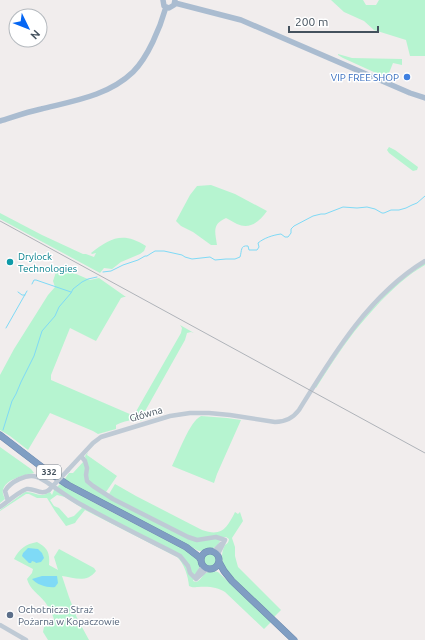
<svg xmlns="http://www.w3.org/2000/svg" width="425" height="640" font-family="Ubuntu,sans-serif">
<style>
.green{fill:#b6f4d0;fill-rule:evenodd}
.water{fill:#7fdaf6}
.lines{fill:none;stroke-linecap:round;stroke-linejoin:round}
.stream{stroke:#7fdaf6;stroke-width:1}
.highway-casing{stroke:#6b89ae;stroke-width:7}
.minor{stroke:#bfcad5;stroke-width:4.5}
.major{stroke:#aabcd0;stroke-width:5.5}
.highway{stroke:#809ec3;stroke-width:6}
.rail{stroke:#afb3b9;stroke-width:1}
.minor-bridge{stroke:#bfcad5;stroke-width:4.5}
.shop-dot{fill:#3f7fe0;stroke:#fff;stroke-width:1.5}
.culture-dot{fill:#0f9aa8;stroke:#fff;stroke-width:1.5}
.service-dot{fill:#5c6f8a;stroke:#fff;stroke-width:1.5}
.labels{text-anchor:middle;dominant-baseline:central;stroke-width:3;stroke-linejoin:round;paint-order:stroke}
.shield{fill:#fff;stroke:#7c858e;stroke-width:1}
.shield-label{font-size:9px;font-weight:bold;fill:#44515d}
.shop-label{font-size:10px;fill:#366cbe;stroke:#fff;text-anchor:end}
.culture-label{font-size:10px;fill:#0d838f;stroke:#fff;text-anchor:start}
.street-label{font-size:10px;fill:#44515d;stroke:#fff}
.service-label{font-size:10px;fill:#4e5e75;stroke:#fff;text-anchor:start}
</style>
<rect width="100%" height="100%" fill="#f1eded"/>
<path class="green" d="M331 0H363L366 5H376L379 0H425V56H410L406 40 374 30 364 21 344 12Z
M338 54 352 58 402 59V65L393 63 387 78 343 58 338 55Z
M389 147 395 150 418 167 417 170 413 171 389 153 387 150Z
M211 185 235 194 267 211C260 221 250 230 237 224 233 222 230 220 226 218 212 224 215 232 217 245H211L193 232 181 226 176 221 190 195 197 186Z
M0 213 42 235 83 254H86L94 257 96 253 92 254 91 253C110 238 123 231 146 246L144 251 140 254 121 262 112 269 104 268 100 273 0 219Z
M425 263V265C407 275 394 288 380 302 371 312 362 322 354 332 340 350 328 369 316 388L315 387 353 331 372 309 397 283Z
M58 266 90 280 99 278 126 297H124L121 298 96 341 70 328 51 375V380L132 415H134L181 333 182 328 180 325 194 333 191 332 187 333 185 340 144 413 142 417 143 420 141 421C132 419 124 421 116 425V429L98 434 93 431 50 413 28 450 10 436 0 430V375L14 349 48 295 55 287 53 281Z
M201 416 227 418 241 420 217 474 214 483 172 466C179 453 189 422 201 416Z
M0 447 31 469 34 473C25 475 5 479 3 490 2 493 4 496 5 499L0 503Z
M88 452 87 455 117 476 106 492 109 494 115 484 136 496 202 530C222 537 227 528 235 512L238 514 240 512 243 521 232 538 235 547V556L238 567 281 610 274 617 226 572C222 561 220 555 225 545 227 544 229 542 229 539L226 537H223C217 544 220 547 209 549 205 549 203 551 199 551L177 540 64 480 69 473H73L83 462 86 461 85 456Z
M60 484 106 509 191 553 198 558 200 566 193 581 196 582C204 579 201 572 211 572 217 572 213 571 218 572L271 622 264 629 225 592C218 587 208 586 198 587 194 587 193 588 189 586 188 576 184 563 177 557L85 510 77 520 75 523 66 526 55 511 47 498H37L29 494H26L0 511V510L25 492C35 491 39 499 50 492L52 495 54 490ZM57 495 65 497 82 508 74 516 68 518 59 508 54 506 50 500Z
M37 542C48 548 50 553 49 565L58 570 54 557 59 549 94 568 96 571C87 583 75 578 62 576L69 597 77 618 89 640H48L43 632 44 627 47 625H51L54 619C52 613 49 608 45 602 38 593 30 590 27 579L32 573 33 569 14 559C19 549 26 544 37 542Z
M203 560a7 7 0 1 1 14 0a7 7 0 1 1-14 0Z"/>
<path class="water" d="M28 548 38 549 42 553 44 558 41 562 36 563 35 562 32 561 31 563H29L22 556 23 553Z
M42 576H57L58 583 55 587C48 588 37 585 32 579Z"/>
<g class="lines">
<path class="stream" d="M103 272 111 271 123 265 138 260 145 256H147L150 254 155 251H164L182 255 185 257 192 259 210 257 215 260 226 259H235L240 257C242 251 240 245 248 246L249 250H257L259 247 258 243C264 238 273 235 281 234L285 237H288L291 233V229L294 226 313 216 321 214H325L343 207 357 208 367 207 375 209 382 213H384L391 210H399L406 208 412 205 417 203 425 196
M32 284 34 280H36L71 292
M18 292 22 295H25
M6 328 27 291
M3 430 12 401 16 394 21 382 34 356 42 331 55 316 59 307 71 293 73 289 82 282 88 279 97 277"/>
<g class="highway-casing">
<path id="highway" d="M0 435 47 471 68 485 186 547 199 557 201 560
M201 560a9 9 0 1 1 18 0a9 9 0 1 1-18 0Z
M219 562 224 571 232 581 294 640"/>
</g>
<path class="minor" d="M81 456 85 461 87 468 86 475 87 481 93 486 113 499 188 537 197 540 216 537 225 540
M68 470 93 443 101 437 170 416 190 413H209L230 415 275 422C286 422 293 418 299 410 333 355 369 295 425 261
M8 501 5 491C10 482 27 473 37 477 41 478 44 481 48 483 59 490 70 499 82 505 114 523 147 539 180 556L188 566 190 573 196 579
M0 507C6 503 21 490 27 489 35 488 41 496 49 490
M214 551 221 544
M218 554 225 540
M197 575 203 566
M196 579 207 569
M0 625 26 640"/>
<path class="major" d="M163 0 164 6 169 8 174 5 175 0
M175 3 241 20 410 93 425 98
M0 121C13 117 27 112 41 109 73 101 108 96 133 72 148 57 160 28 166 7"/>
<use href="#highway" class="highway"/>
<path class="rail" d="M0 221 425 453"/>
<path class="minor-bridge" d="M49 490 68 470"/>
</g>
<circle class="shop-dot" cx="407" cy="77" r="4"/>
<circle class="culture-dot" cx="10" cy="262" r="4"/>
<circle class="service-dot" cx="10" cy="615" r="4"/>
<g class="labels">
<rect class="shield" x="37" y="465" width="24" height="14" rx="3"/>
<g class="shield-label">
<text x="49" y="472">332</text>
</g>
<g class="shop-label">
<text x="399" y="77">VIP FREE SHOP</text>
</g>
<g class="culture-label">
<text x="18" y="256">Drylock<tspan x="18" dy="12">Technologies</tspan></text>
</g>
<g class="street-label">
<text transform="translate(146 414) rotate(-16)">Główna</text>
</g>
<g class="service-label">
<text x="18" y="609">Ochotnicza Straż<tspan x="18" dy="12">Pożarna w Kopaczowie</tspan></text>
</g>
</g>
<g transform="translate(28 28) rotate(133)"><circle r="19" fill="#ffffff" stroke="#b4b9be"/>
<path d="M0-3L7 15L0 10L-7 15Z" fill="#0566f3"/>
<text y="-6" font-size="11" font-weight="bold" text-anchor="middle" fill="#44515d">N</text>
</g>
<path d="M289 26v6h89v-6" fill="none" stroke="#44515d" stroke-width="2"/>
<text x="295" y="26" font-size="12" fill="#44515d" stroke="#ffffff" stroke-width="3" paint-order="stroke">200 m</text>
</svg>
